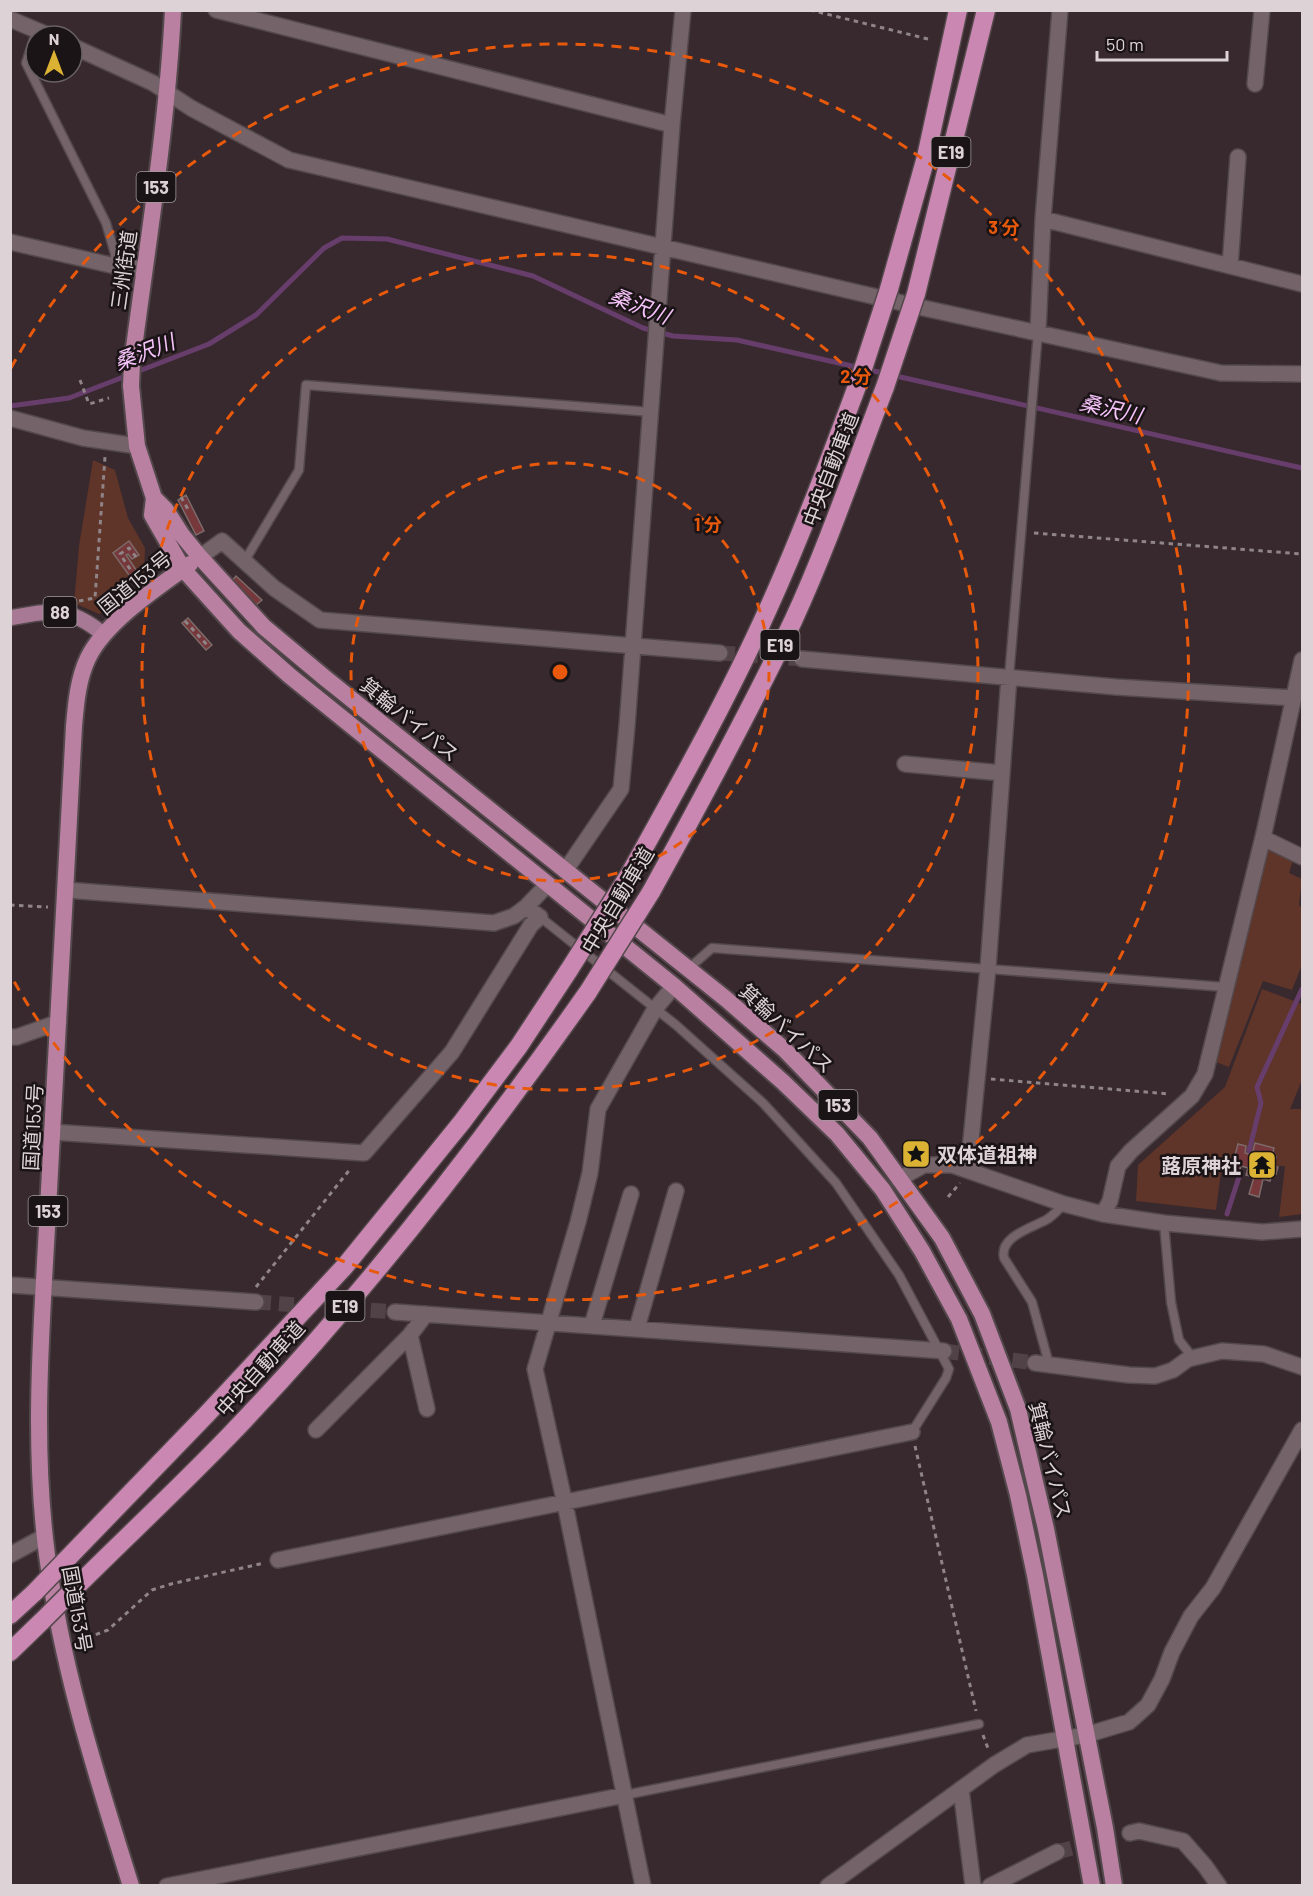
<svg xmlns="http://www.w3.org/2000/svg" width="1313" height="1896" font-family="Barlow,'Noto Sans JP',sans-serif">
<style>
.green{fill:#5f3429}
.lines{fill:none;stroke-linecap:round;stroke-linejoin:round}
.stream{stroke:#673e6b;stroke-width:5}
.building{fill:#76383b;stroke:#7c6a6a;stroke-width:1.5}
.minor-tunnel{stroke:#504246;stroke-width:15;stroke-dasharray:15 8;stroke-linecap:butt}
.service-casing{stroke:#53484b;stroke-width:11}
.minor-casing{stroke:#53484b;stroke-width:18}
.tertiary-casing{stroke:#53484b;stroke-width:18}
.primary-casing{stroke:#53484b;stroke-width:18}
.trunk-casing{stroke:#53484b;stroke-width:20}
.motorway-casing{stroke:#53484b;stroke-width:21}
.path{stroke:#8f8487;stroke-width:3;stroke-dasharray:4.5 4.5;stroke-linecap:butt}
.service{stroke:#746368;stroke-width:8}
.minor{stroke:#746368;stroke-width:15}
.tertiary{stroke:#746368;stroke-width:15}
.primary{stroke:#a87994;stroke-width:15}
.trunk{stroke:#b980a2;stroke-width:16}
.motorway{stroke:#ca87b1;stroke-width:18}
.motorway-bridge-casing{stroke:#53484b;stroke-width:21;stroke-linecap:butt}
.motorway-bridge{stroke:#ca87b1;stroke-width:18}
.ring{fill:none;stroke:#e8590c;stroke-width:3;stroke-dasharray:10 8}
.labels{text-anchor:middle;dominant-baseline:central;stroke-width:5;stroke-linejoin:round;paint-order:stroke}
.shield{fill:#1a1416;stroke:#a29a9c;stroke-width:1.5}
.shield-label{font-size:18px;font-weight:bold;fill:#ddd3d6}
.street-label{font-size:20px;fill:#ddd3d6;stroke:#1a1416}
.poi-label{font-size:20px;font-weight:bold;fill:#ddd3d6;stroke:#1a1416;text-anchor:start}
.water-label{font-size:21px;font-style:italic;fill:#f7c3fb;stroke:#1a1416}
.centre{fill:#e8590c;stroke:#1a1416;stroke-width:3}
.ring-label{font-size:18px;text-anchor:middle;font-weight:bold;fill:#e8590c;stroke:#1a1416;stroke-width:5;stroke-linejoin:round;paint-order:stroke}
</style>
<rect width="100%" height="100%" fill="#37292d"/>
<path class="green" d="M93 460 115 470 128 518 145 548 144 574 112 591 109 609 99 614 74 603 79 546Z
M1265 847 1293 860 1289 873 1302 879 1299 905 1302 908V965L1292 990 1263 981 1229 1067 1213 1061Z
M1262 989 1302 1004V1080L1290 1109H1302V1214L1279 1217 1285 1166 1222 1165 1216 1210 1136 1201 1138 1165 1225 1087Z"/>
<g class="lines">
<path class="stream" d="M10 406 69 398 209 344 256 315 324 248 342 238 387 239 533 276 643 328 673 336 737 340 1302 468
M1249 1151 1261 1103 1257 1087 1302 989
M1227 1214 1239 1177"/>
</g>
<path class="building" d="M186 495 204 531 196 535 178 500Z
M129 541 139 555 132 559 128 554 126 555 141 577 134 582 113 553Z
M236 576 262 600 256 605 231 582Z
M188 618 212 645 206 650 182 623Z
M1255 1143 1274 1148 1272 1156 1276 1157 1274 1166 1278 1167 1276 1174 1272 1173 1270 1181 1263 1179 1259 1197 1249 1194 1254 1177 1246 1175 1248 1168 1241 1166 1239 1173 1231 1171 1238 1144 1246 1146 1245 1153 1252 1155Z"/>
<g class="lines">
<path class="minor-tunnel" d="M720 653 802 659
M256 1302 395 1312
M944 1351 1035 1363
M1057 1852 1130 1833"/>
<g class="service-casing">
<path id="service" d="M37 30 26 63 106 223 115 254V266
M244 562 299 470 306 385 651 412
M1009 677 1038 332
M540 917 676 1025 763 1103 836 1183 899 1275 949 1369 946 1378 912 1432
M688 969 712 948 1225 987
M1164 1223 1171 1302 1179 1340 1193 1358
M1049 1364 1032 1302 1004 1258C999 1237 1031 1228 1046 1220 1053 1216 1058 1210 1064 1204
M625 1795 979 1724"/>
</g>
<g class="minor-casing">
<path id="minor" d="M216 10 672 125
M10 19 50 36
M72 46 153 83 191 108 289 160 928 309 1221 373 1302 374
M1255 84 1262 10
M1043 219 1302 284
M10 242 115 266 144 269
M1230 266 1238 157
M1038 332 1043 219 1060 10
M10 418 83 438 137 446
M200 557 222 541 274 588 320 620 720 653
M802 659 1116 687 1294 698
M905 764 1002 773
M1263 838 1302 857
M565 871 621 789 627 726 672 125 683 10
M66 890 494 923 514 916 526 907
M10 1037H17L59 1022
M52 1132 364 1153 452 1052 531 925 540 917 526 907 547 885
M968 1170 988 968 1009 677
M899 1179 924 1165H952L1064 1204 1103 1214 1164 1223 1262 1232 1302 1229
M1103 1214 1110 1201 1118 1166 1131 1151 1192 1096 1205 1074 1264 833 1302 660
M10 1285 256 1302
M395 1312 944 1351
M592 1325 631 1194
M637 1328 676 1191
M410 1335 427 1409
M1035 1363 1129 1375 1155 1376 1173 1370 1188 1359 1222 1351 1264 1354 1302 1367
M316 1430 410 1335 426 1314
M10 1555 45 1536
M278 1560 912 1432
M1086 1735 1129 1722 1148 1705 1162 1679 1172 1652 1191 1616 1213 1588 1302 1430
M961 1789 973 1886
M1130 1833 1139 1831 1183 1841 1205 1866 1219 1886
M167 1886 625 1795
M643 1886 565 1504 535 1369 578 1222 590 1173 598 1109 655 1009 674 986
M990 1886 1057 1852"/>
</g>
<g class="tertiary-casing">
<path id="tertiary" d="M828 1886 994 1765 1027 1745 1086 1735"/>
</g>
<g class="primary-casing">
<path id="primary" d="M10 618C52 610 69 606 103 634"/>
</g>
<g class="trunk-casing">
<path id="trunk" d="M173 10C167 129 147 246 132 363L131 386 137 446 154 498 152 515 183 569 239 631 290 676 674 986 783 1082 837 1134 883 1190 922 1251 959 1319 999 1422 1018 1495 1035 1575 1092 1886
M154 498 166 510 182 535 200 557 264 627 325 678 726 999 785 1050 870 1138 942 1238 982 1314 1018 1409 1046 1529 1105 1828 1114 1886
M131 1886C97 1777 62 1669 47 1555 31 1435 43 1311 49 1190 58 1036 66 881 74 726 76 703 78 679 88 658 105 622 158 587 190 564"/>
</g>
<g class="motorway-casing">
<path id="motorway" d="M889 289 926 157 958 10
M916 294 986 10
M629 875C678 787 727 700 768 609 802 534 830 458 859 381
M651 892C700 803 749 713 793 621 828 545 855 465 885 387
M64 1562 207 1414 345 1266 462 1122 519 1046 569 970
M71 1592C123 1540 178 1489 229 1436 361 1299 479 1147 588 992
M10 1615 35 1592
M10 1652 42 1621"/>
</g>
<path class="path" d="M810 10 928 39
M80 380 89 404 109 398
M181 497 189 511
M1034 533 1302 554
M136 557 129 548 120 554 138 581
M79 601 95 598 105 457
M185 621 209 647
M10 905 48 907
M991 1079 1170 1094
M948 1197 960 1183
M256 1287 351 1168
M915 1446 976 1711
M79 1641 108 1630 152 1590 171 1584 264 1563
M983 1735 989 1751"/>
<use href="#service" class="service"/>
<use href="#minor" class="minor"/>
<use href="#tertiary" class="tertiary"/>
<use href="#primary" class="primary"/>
<use href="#trunk" class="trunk"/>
<use href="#motorway" class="motorway"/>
<g class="motorway-bridge-casing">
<path id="motorway-bridge" d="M859 381 889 289
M885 387 916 294
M569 970 629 875
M588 992 651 892
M35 1592 64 1562
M42 1621 71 1592"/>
</g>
<use href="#motorway-bridge" class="motorway-bridge"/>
</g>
<g class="ring">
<circle cx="560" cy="672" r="209"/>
<circle cx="560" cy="672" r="418"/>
<path d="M11 368A628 628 0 1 1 11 976"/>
</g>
<defs>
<g id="sight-square" transform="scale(1.5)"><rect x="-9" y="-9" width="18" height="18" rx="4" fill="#dbb233" stroke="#1a1416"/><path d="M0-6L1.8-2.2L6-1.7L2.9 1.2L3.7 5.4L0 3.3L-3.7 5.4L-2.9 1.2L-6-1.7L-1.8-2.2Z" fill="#111"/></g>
<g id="temple-square" transform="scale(1.5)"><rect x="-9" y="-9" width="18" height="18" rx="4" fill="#dbb233" stroke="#1a1416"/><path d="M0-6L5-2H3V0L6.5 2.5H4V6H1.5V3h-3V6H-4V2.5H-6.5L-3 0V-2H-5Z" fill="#111"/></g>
</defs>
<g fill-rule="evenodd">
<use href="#sight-square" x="916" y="1154"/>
<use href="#temple-square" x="1262" y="1165"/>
</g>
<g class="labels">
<g class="shield">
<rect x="931.5" y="137" width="39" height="30" rx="4.5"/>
<rect x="136.5" y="172" width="39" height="30" rx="4.5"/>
<rect x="43.5" y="597" width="33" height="30" rx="4.5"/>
<rect x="760.5" y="630" width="39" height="30" rx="4.5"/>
<rect x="818.5" y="1090" width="39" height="30" rx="4.5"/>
<rect x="28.5" y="1196" width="39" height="30" rx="4.5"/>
<rect x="325.5" y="1291" width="39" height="30" rx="4.5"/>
</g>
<g class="shield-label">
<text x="951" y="152">E19</text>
<text x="156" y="187">153</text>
<text x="60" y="612">88</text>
<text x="780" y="645">E19</text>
<text x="838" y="1105">153</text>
<text x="48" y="1211">153</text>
<text x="345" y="1306">E19</text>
</g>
<g class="street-label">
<text transform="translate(123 270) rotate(-82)">三州街道</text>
<text transform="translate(830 469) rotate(-69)">中央自動車道</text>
<text transform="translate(134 582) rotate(-39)">国道153号</text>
<text transform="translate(410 719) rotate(39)">箕輪バイパス</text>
<text transform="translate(617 900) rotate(-59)">中央自動車道</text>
<text transform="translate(787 1028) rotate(43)">箕輪バイパス</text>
<text transform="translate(32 1127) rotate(-87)">国道153号</text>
<text transform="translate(260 1368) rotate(-48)">中央自動車道</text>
<text transform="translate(1051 1460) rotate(76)">箕輪バイパス</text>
<text transform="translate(78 1609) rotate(80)">国道153号</text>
</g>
<g class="poi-label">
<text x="937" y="1154">双体道祖神</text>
<text x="1241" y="1165" text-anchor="end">蕗原神社</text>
</g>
<g class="water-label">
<text transform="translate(640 305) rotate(21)">桑沢川</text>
<text transform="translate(144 351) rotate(-21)">桑沢川</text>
<text transform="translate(1111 408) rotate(13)">桑沢川</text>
</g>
</g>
<circle cx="560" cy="672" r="9" class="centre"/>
<g class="ring-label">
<text x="1004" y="234">3 分</text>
<text x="856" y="383">2 分</text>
<text x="708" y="531">1 分</text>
</g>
<rect width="1313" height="1896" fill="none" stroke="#ddd3d6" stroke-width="24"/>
<g transform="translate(54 54)"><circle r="28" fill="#1a1416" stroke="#686063" stroke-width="1.5"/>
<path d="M0-4.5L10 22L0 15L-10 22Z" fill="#dbb233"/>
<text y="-9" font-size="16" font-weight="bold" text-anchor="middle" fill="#ddd3d6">N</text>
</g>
<path d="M1097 51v9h130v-9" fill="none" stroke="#ddd3d6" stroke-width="3"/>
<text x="1106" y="51" font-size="18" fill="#ddd3d6" stroke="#1a1416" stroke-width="4.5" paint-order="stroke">50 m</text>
</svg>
